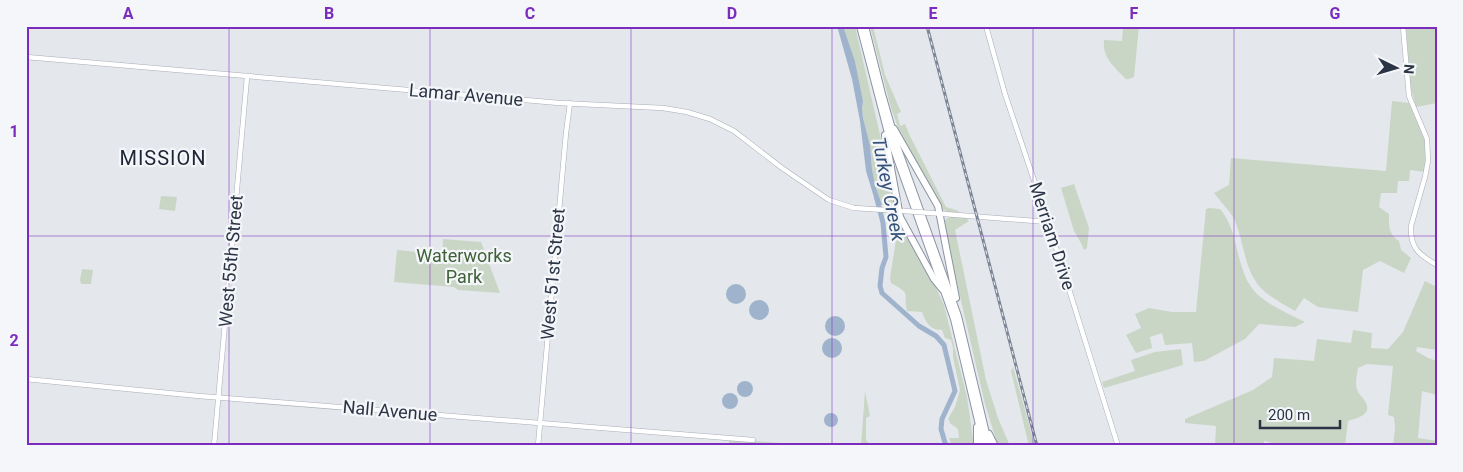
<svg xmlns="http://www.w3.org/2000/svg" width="1463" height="472" viewBox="0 0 1463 472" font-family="Roboto,sans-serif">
<rect width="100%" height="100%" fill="#e4e7ec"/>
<g fill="#c9d6c5">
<path d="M843,26h12l39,170 1,9 -3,2 -10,-2 -7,-20 -3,-16 -2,-24 -7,-27 -1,-8 1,-9 -8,-40z"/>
<path d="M870,26h3l12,49 16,37 -4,2 3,12 5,-2 5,12 36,71 13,4 -1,1h-10l-6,-3 -43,-79 -8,-22z"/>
<path d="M1123,26h16l-5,51 -5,2h-3c-12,-12 -24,-22 -22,-39l18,1z"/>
<path d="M1406,26h31v77l-21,4 -6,-22z"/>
<path d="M1392,101l17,2 16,38 2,10 -2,21 -15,-2 -1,11h-11l-1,12h-16l-2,14 10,7c0,11 -1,20 10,27l2,9 10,8 -7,15 -24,-12 -17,9 -5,42 -40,-5 -14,-9 -9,13c-12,-7 -26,-14 -35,-24 -16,-18 -16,-45 -25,-66 -5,-11 -14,-18 -21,-28l15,-8 2,-27 155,13z"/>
<path d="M1074,184l15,44 -2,20 -3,2 -3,-7 -7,-12 -13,-43z"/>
<path d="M161,196l16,1 -2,14 -16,-2z"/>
<path d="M1210,208l10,1c21,24 14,62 37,85 13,12 32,20 48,28l-10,5 -36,-3 -14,15 -41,22 -10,1 -2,-19 -27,2 -3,-12 -12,4 2,11 -16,5 -10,-18 15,-7 -6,-14 14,-6 23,4h24l10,-103z"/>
<path d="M891,214l5,3 41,73 7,15 23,92 7,49h-22l-3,-8h10l-1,-9 -8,-6 -2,-4 7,-12 5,-17 -7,-33v-9l-2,-8 -6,-2 -3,-8c-12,0 -16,-7 -20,-18l-15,-1c-4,-20 5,-16 -16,-28l-1,-5 7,-44 -4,-3 -1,-9 2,-1 1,-3z"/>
<path d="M951,217l15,1 3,3 -14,9 31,150 12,38 12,28h-12l-13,-42 -42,-181 4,-5z"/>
<path d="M443,239l38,3 19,51 -42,-3 -4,-3 -60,-5 3,-32 20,2 -1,9 26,1z"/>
<path d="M82,269l11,1 -2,14h-10l-1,-4z"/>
<path d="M1425,281l12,6v63l-20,-3 -1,4 12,7 9,3v34l-15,-4 -4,47 19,3v5h-44l2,-18 -1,-11 -6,-2 5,-49 -26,-2 -9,4c-1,8 -4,16 0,24 2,3 5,6 7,9 8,14 -7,17 -17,20l-3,25h-62l-19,-5v5h-49l1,-20 -31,-3v-4l68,-29 19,-13 2,-19 40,3 3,-22 34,4 2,-13 19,3 -1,15 17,1 15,-17z"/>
<path d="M1181,349l2,16 -79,23 -2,-6 33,-11 -4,-11 24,-8z"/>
<path d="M1013,367l22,79h-6l-18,-75z"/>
<path d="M865,391l5,25 -4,2v22l5,6h-10z"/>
<path d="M729,439l90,7h-90z"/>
</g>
<g fill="#9fb4cc">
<path d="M837,26h6l12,35 8,40 -1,8 1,9 7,27 2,24 3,16 7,20 -6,-1 -10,-33 -6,-50 -8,-42z"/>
<circle cx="736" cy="294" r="10"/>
<circle cx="759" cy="310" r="10"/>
<circle cx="835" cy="326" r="10"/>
<circle cx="832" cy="348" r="10"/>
<circle cx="745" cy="389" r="8"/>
<circle cx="730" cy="401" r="8"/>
<circle cx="831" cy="420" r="7"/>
</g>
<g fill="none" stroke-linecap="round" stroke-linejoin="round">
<path stroke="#9fb4cc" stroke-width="5" d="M877,199l6,24 3,34 -4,11 -2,18 2,7 37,33 17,10 8,9 11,46 -13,28 -1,10 5,17"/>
<g stroke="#a9aeb7" stroke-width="5.5">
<g id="secondary">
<path d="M986,26l19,68 43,128 70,224"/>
<path d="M1403,26l6,70 18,43 1,22 -3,16 -14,49c-1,22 8,29 26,39"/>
<path d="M26,57l533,46 104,5 24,4 23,7 24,12 48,37 47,32 25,8 47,3"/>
<path d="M931,213l117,9"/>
<path d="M26,379l173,17 554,44"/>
<path d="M214,446l33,-369"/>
<path d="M538,446l28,-313 4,-30"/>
</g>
</g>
<g stroke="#8b94a3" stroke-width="8">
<g id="highway">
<path d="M860,26l28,107 66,186 30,127"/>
<path d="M865,26l17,68 15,52 61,170 31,130"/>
<path d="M894,129l44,77 18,92"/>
<path d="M885,135l15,82 34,62 8,10"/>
<path d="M989,434l6,12"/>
<path d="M977,446v-19"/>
</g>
</g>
<use href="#secondary" stroke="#fff" stroke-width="4.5"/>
<use href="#highway" stroke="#fff" stroke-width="6"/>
<g stroke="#7d8696" stroke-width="3">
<path id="rail" d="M927,26l110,420"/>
</g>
<use href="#rail" stroke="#f4f6f9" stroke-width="1" stroke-dasharray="4" stroke-linecap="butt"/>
<g stroke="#a9aeb7" stroke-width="5.5" stroke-linecap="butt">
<path id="secondary-bridge" d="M904,211l27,2"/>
</g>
<use href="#secondary-bridge" stroke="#fff" stroke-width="4.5"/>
</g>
<path fill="none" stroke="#7b2cbf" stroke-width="1" stroke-opacity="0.55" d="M229,26v420M430,26v420M631,26v420M832,26v420M1033,26v420M1234,26v420M26,236h1411"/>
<g text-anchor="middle" stroke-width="4.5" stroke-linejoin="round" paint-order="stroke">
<g font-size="18" fill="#2b3445" stroke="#f4f6f9">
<text transform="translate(466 95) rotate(5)" y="6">Lamar Avenue</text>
<text transform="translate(1052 236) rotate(72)" y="6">Merriam Drive</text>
<text transform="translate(231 261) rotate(-85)" y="6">West 55th Street</text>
<text transform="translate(553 274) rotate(-85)" y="6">West 51st Street</text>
<text transform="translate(390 411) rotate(5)" y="6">Nall Avenue</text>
</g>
<g font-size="18" fill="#3f6138" stroke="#f4f6f9">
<text x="464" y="262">Waterworks<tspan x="464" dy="21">Park</tspan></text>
</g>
<g font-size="19" font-style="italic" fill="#34527a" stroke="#f4f6f9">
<text transform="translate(889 189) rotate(79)" y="7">Turkey Creek</text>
</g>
<g font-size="20" letter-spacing="1" fill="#1d2536" stroke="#f4f6f9">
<text x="163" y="165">MISSION</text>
</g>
</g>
<rect width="1463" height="472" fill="none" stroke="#f4f6f9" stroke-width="55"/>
<g transform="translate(1396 68) rotate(95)" stroke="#f4f6f9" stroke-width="4" paint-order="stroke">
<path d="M0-4L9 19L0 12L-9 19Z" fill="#2b3445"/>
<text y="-8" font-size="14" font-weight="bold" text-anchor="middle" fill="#2b3445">N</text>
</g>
<path d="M1260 420v8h80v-8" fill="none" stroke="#2b3445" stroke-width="2.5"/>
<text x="1268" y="420" font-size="15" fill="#2b3445" stroke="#f4f6f9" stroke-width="4" paint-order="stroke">200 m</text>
<rect x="28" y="28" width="1408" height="416" fill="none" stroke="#7b2cbf" stroke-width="2"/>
<g font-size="16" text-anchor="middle" font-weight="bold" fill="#7b2cbf">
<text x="128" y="19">A</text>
<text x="329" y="19">B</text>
<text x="530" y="19">C</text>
<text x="732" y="19">D</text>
<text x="933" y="19">E</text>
<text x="1134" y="19">F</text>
<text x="1335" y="19">G</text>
<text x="14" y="137">1</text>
<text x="14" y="346">2</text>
</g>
</svg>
